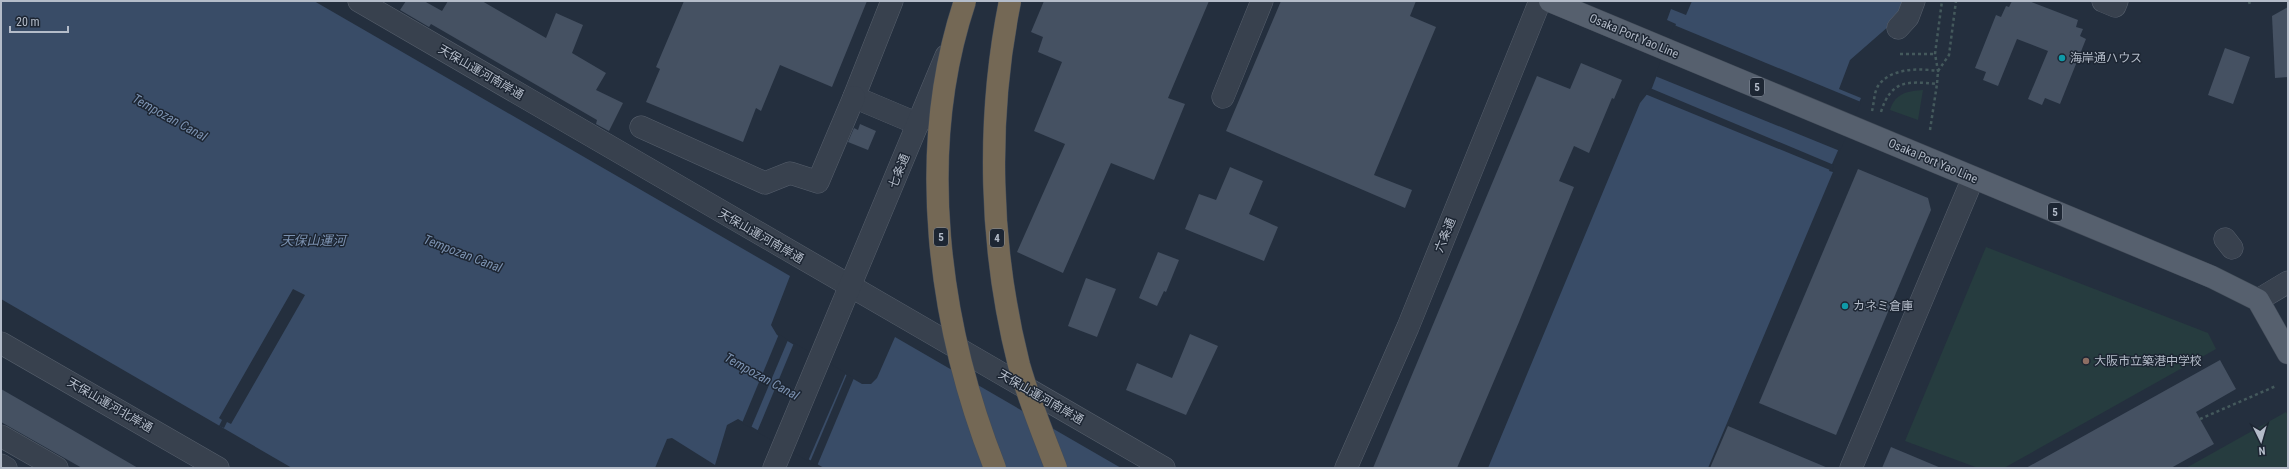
<svg xmlns="http://www.w3.org/2000/svg" width="2289" height="469" viewBox="0 0 2289 469" font-family="'Roboto Condensed','Noto Sans JP',sans-serif">
<rect width="100%" height="100%" fill="#242f3e"/>
<g fill="#263c3f">
<path d="M1923,90l-5,30 -28,-10c5,-17 18,-19 33,-20z"/>
<path d="M1986,247l222,86 8,16 -212,119h-26l-73,-27z"/>
<path d="M2286,412l2,4v52h-102z"/>
</g>
<g fill="#394c67">
<path d="M1,1h313l476,275 -19,49 6,10 85,49h9l6,-6 18,-41 226,131h-297l-86,-49 -11,6 -12,40 -43,-27 -5,1 -12,29h-363l-291,-169z"/>
<path d="M1692,1h213l-8,18 -47,41 -11,29 22,9 -32,73 4,1 -125,296h-220l152,-365 12,-15 24,-64 -9,-4 4,-11 15,6z"/>
</g>
<g fill="#242f3e">
<path d="M1674,25l187,77 -21,49 -185,-75z"/>
<path d="M1650,88l184,77 -2,5 3,2 -190,-78z"/>
<path d="M293,289l12,6 -74,129 -4,-2 -3,6 -5,-2 3,-6 -3,-2z"/>
<path d="M779,334l9,6 -37,88 -9,-5z"/>
<path d="M794,343l52,30 -38,88 -51,-29z"/>
<path d="M847,374l7,4 -37,88 -7,-4z"/>
</g>
<g fill="#455162">
<path d="M406,1h18l18,10 6,-10h34l64,37 10,-25 27,12 -11,28 34,20 -10,17 27,13 -14,28 -13,-7 1,-4 -166,-96 -2,3 -29,-17z"/>
<path d="M684,1h183l-35,86 -52,-22 -19,46 -5,-3 -13,34 -97,-40 14,-33 -4,-2z"/>
<path d="M1044,1h165l-41,97 17,6 -31,76 -43,-17 -48,110 -46,-21 48,-108 -31,-13 28,-69 -24,-10 5,-15 -12,-5z"/>
<path d="M1281,1h135l-6,15 26,11 -62,148 38,15 -7,18 -179,-77z"/>
<path d="M2012,1h17l49,19 -2,7 7,2 -3,7 6,3 -26,65 -15,-6 -3,7 -14,-6 20,-48 -31,-12 -19,47 -15,-6 3,-8 -11,-4 21,-53 5,2 5,-11 3,1z"/>
<path d="M2288,7v70l-13,1 -3,-62z"/>
<path d="M2225,48l25,9 -17,47 -25,-9z"/>
<path d="M1581,63l41,17 -8,19 -2,-1 -23,55 -15,-7 -15,35 15,6 -55,135 -62,146h-84l164,-392 33,13z"/>
<path d="M860,124l16,7 -8,19 -20,-8 6,-14 4,2z"/>
<path d="M1230,167l33,14 -14,33 29,13 -14,34 -79,-32 14,-35 17,6z"/>
<path d="M1858,169l70,29 3,12 -95,225 -77,-32z"/>
<path d="M1158,252l21,8 -13,32 -2,-1 -7,15 -18,-8z"/>
<path d="M1086,278l30,11 -19,48 -29,-11z"/>
<path d="M1190,334l28,12 -32,69 -60,-25 11,-27 35,15z"/>
<path d="M2220,360l16,29 -40,23 18,32 -43,24h-145z"/>
<path d="M1,389l61,35 76,44h-56l-81,-46z"/>
<path d="M1728,426l100,42h-118z"/>
<path d="M1891,447l50,21h-59z"/>
</g>
<g fill="none" stroke-linecap="round" stroke-linejoin="round">
<g stroke="#565f6c" stroke-width="23">
<g id="minor">
<path d="M359,1l805,467"/>
<path d="M892,1l-38,96 64,27"/>
<path d="M2103,1l12,5 2,-5"/>
<path d="M1898,28l10,-11 6,-16"/>
<path d="M1223,97l39,-96"/>
<path d="M641,127l124,56 25,-10 28,9 36,-85"/>
<path d="M2225,239l7,9"/>
<path d="M2258,300l30,-18"/>
<path d="M1,343l217,125"/>
<path d="M1,436l56,32"/>
<path d="M1,465l5,3"/>
<path d="M774,468l172,-412"/>
<path d="M1346,468l62,-141 132,-326"/>
<path d="M1851,468l122,-290"/>
</g>
</g>
<g stroke="#414a57" stroke-width="23">
<path id="major" d="M1550,1l662,276 46,23 30,53"/>
</g>
<g stroke="#44595c" stroke-width="2.5" stroke-dasharray="3 3" stroke-linecap="butt">
<path d="M2249,1l1,4"/>
<path d="M1900,54h35"/>
<path d="M1872,111c2,-7 2,-19 6,-25 12,-18 41,-18 60,-15l-3,-17 7,-53"/>
<path d="M1881,112c10,-32 26,-31 56,-28l1,-13 11,-16 7,-54"/>
<path d="M1930,130l7,-46"/>
<path d="M2200,419l76,-33"/>
</g>
<use href="#minor" stroke="#38414e" stroke-width="22"/>
<use href="#major" stroke="#56606e" stroke-width="22"/>
<g stroke="#434c59" stroke-width="23" stroke-linecap="butt">
<g id="highway-bridge">
<path d="M965,1c-50,150 -27,323 30,467"/>
<path d="M1010,1c-24,119 -21,246 9,364 10,35 24,69 37,103"/>
</g>
</g>
<use href="#highway-bridge" stroke="#746855" stroke-width="22"/>
</g>
<g fill="#0f9aa8" stroke="#1d2633" stroke-width="1.5">
<circle cx="2062" cy="58" r="4"/>
<circle cx="1845" cy="306" r="4"/>
</g>
<circle fill="#8d6e63" stroke="#1d2633" stroke-width="1.5" cx="2086" cy="361" r="4"/>
<g text-anchor="middle" stroke-width="3" stroke-linejoin="round" paint-order="stroke">
<g fill="#1d2633" stroke="#878f9c" stroke-width="1">
<rect x="1750" y="78" width="14" height="18" rx="3"/>
<rect x="2048" y="203" width="14" height="18" rx="3"/>
<rect x="934" y="228" width="14" height="18" rx="3"/>
<rect x="990" y="229" width="14" height="18" rx="3"/>
</g>
<g font-size="11" font-weight="bold" fill="#b4bcc9">
<text x="1757" y="91">5</text>
<text x="2055" y="216">5</text>
<text x="941" y="241">5</text>
<text x="997" y="242">4</text>
</g>
<g font-size="12" fill="#b4bcc9" stroke="#1d2633">
<text transform="translate(1634 36) rotate(23)" y="4">Osaka Port Yao Line</text>
<text transform="translate(481 72) rotate(30)" y="4">天保山運河南岸通</text>
<text transform="translate(1933 161) rotate(23)" y="4">Osaka Port Yao Line</text>
<text transform="translate(899 171) rotate(-68)" y="4">七条通</text>
<text transform="translate(1445 235) rotate(-68)" y="4">六条通</text>
<text transform="translate(761 236) rotate(30)" y="4">天保山運河南岸通</text>
<text transform="translate(1041 397) rotate(30)" y="4">天保山運河南岸通</text>
<text transform="translate(110 405) rotate(30)" y="4">天保山運河北岸通</text>
</g>
<g font-size="12" fill="#b4bcc9" stroke="#1d2633" text-anchor="start">
<text x="2070" y="62">海岸通ハウス</text>
<text x="1853" y="310">カネミ倉庫</text>
<text x="2094" y="365">大阪市立築港中学校</text>
</g>
<g font-size="13" font-style="italic" fill="#7c92b1" stroke="#1d2633">
<text transform="translate(170 117) rotate(29)" y="5">Tempozan Canal</text>
<text x="313" y="245">天保山運河</text>
<text transform="translate(463 253) rotate(21)" y="5">Tempozan Canal</text>
<text transform="translate(762 376) rotate(29)" y="5">Tempozan Canal</text>
</g>
</g>
<rect width="2289" height="469" fill="none" stroke="#b4bcc9" stroke-width="4"/>
<g transform="translate(2261 441) rotate(175)" stroke="#1d2633" stroke-width="3" paint-order="stroke">
<path d="M0-3L7 15L0 10L-7 15Z" fill="#b4bcc9"/>
<text y="-6" font-size="11" font-weight="bold" text-anchor="middle" fill="#b4bcc9">N</text>
</g>
<path d="M10 26v6h58v-6" fill="none" stroke="#b4bcc9" stroke-width="2"/>
<text x="16" y="26" font-size="12" fill="#b4bcc9" stroke="#1d2633" stroke-width="3" paint-order="stroke">20 m</text>
</svg>
